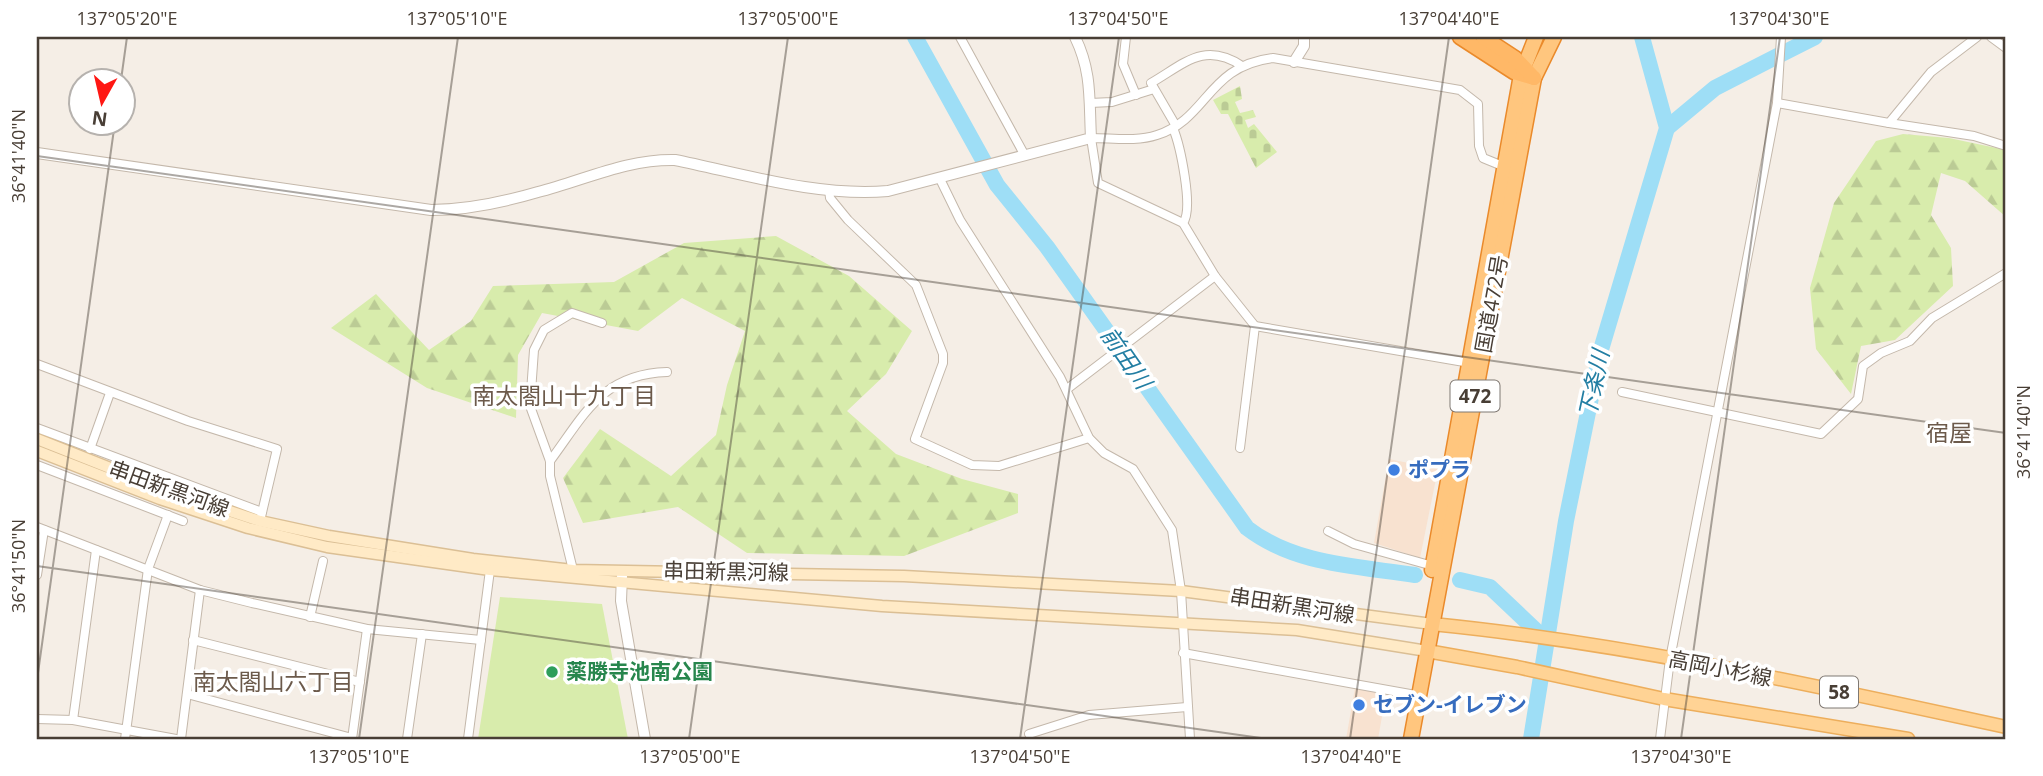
<svg xmlns="http://www.w3.org/2000/svg" width="2043" height="776" viewBox="0 0 2043 776" font-family="'Open Sans','Noto Sans JP',sans-serif">
<defs>
<pattern id="forest-firs" width="22" height="20" patternUnits="userSpaceOnUse" patternTransform="scale(1.75)"><rect width="22" height="20" fill="#d8ecac"/><path d="M5 1l3.5 6h-7zM16 11l3.5 6h-7z" fill="#bbcb95"/></pattern>
<pattern id="cemetery-stones" width="16" height="16" patternUnits="userSpaceOnUse" patternTransform="scale(1.75)"><rect width="16" height="16" fill="#d8ecac"/><path d="M2 7V4a2 2 0 0 1 4 0v3zM10 15v-3a2 2 0 0 1 4 0v3z" fill="#bbcb95"/></pattern>
</defs>
<rect width="100%" height="100%" fill="#f5eee6"/>
<g fill="#f8e2d0">
<path d="M1389,459l49,10 -18,89 -46,-15z"/>
<path d="M1355,688l31,6 -8,45h-32z"/>
</g>
<g fill="url(#forest-firs)">
<path d="M1903,134l46,4 57,12v67l-41,-36 -24,-8 -10,42 20,33 2,38 -58,54 -34,6 -10,48 -35,-45 -6,-61 24,-85 42,-62z"/>
<path d="M776,236l73,40 63,55 -26,43 -39,37 49,43 66,25 56,15v19l-114,43 -157,-3 -69,-46 -95,16 -20,-45 37,-49 71,47 45,-41 11,-50 18,-54 -63,-33 -44,33 -96,-18 -24,42 -2,63 -89,-30 -96,-60 45,-34 53,56 42,-29 22,-35 121,-4 70,-39z"/>
</g>
<path fill="url(#cemetery-stones)" d="M1240,86l2,13 -7,3 5,11 13,-3 3,7 -11,3 3,8 6,-4 23,28 -21,16 -28,-54h-7l-8,-14z"/>
<path fill="#d8ecac" d="M500,597l102,7 26,135h-150z"/>
<g fill="none" stroke-linecap="round" stroke-linejoin="round">
<g stroke="#9edef6" stroke-width="16">
<path d="M915,37l82,148 50,62 200,281c48,37 110,38 168,47"/>
<path d="M1667,128l48,-40 100,-51"/>
<path d="M1460,580l30,7 55,52"/>
<path d="M1531,739l35,-218 34,-168 67,-225 -25,-91"/>
</g>
<g stroke="#c4b8ab" stroke-width="10">
<g id="minor">
<path d="M960,37l64,117"/>
<path d="M1126,37l-3,27 13,31"/>
<path d="M1991,37l15,11"/>
<path d="M1090,103l22,-1 42,-13"/>
<path d="M1777,103l112,20 42,-51 46,-35"/>
<path d="M1889,123l85,13 32,10"/>
<path d="M1176,126l-25,-43c33,-19 53,-42 91,-17"/>
<path d="M1173,128c7,17 21,81 10,95l32,53 40,50 215,37"/>
<path d="M940,179l20,41 100,157 29,61 15,15 29,16 39,61 9,61 9,148"/>
<path d="M829,190l1,8 18,22 68,65 27,69v9l-28,76 57,26 27,1 90,-28"/>
<path d="M1183,223l-85,-40 -7,-45c22,0 45,4 66,-3 51,-16 50,-69 116,-77l187,32 18,14 1,42 4,12 22,9"/>
<path d="M37,364l151,57 89,28 -17,72"/>
<path d="M1067,389l148,-113"/>
<path d="M1622,392l199,42 37,-35 5,-33 18,-13 29,-12 22,-23 74,-45"/>
<path d="M37,428l225,84"/>
<path d="M1240,448l15,-122"/>
<path d="M90,449l20,-56"/>
<path d="M550,461c35,-47 52,-87 117,-89"/>
<path d="M37,465l146,56"/>
<path d="M37,527l163,63 52,13 115,26 114,11"/>
<path d="M1328,531l26,13 79,22"/>
<path d="M573,570l-23,-94v-15l-20,-55 4,-56 10,-20 28,-17 30,10"/>
<path d="M37,575l7,-45"/>
<path d="M310,617l13,-56"/>
<path d="M193,640l167,42"/>
<path d="M1183,653l227,41"/>
<path d="M187,694l165,44"/>
<path d="M37,719l36,1 103,19"/>
<path d="M73,720l23,-170"/>
<path d="M1029,734l60,-19 98,-8"/>
<path d="M125,739l23,-170 20,-54"/>
<path d="M181,739l19,-149"/>
<path d="M352,739l15,-110"/>
<path d="M407,739l15,-105"/>
<path d="M468,739l22,-169"/>
<path d="M1660,739l10,-80 107,-556 4,-66"/>
</g>
</g>
<g stroke="#c4b8ab" stroke-width="12">
<g id="tertiary">
<path d="M1294,62l10,-16v-9"/>
<path d="M37,153l394,57c36,0 73,-8 107,-18 47,-12 88,-33 137,-32 69,14 142,37 213,31l203,-53c-2,-39 1,-66 -16,-101"/>
<path d="M622,575l-1,26 24,138"/>
</g>
</g>
<g stroke="#dbbf95" stroke-width="13">
<g id="secondary">
<path d="M37,439l126,50 97,32 69,15 144,23 100,11 331,6 277,15 251,33"/>
<path d="M37,451l123,48 88,29 79,19 163,23 392,36 415,24 130,21"/>
</g>
</g>
<g stroke="#edae5c" stroke-width="15">
<g id="primary">
<path d="M1432,624c193,19 385,62 574,103"/>
<path d="M1427,651l90,16 147,32 244,40"/>
</g>
</g>
<g stroke="#ea8a2b" stroke-width="17">
<g id="trunk">
<path d="M1432,570l89,-495 15,-38"/>
<path d="M1411,739l123,-661 20,-41"/>
</g>
</g>
<g stroke="#ea8a2b" stroke-width="17">
<g id="motorway">
<path d="M1460,37l54,35 20,6"/>
<path d="M1483,37l32,21 19,20"/>
</g>
</g>
<use href="#minor" stroke="#fff" stroke-width="8"/>
<use href="#tertiary" stroke="#fff" stroke-width="10"/>
<use href="#secondary" stroke="#ffeac6" stroke-width="10"/>
<use href="#primary" stroke="#ffd395" stroke-width="12"/>
<use href="#trunk" stroke="#ffc67e" stroke-width="14"/>
<use href="#motorway" stroke="#ffb867" stroke-width="14"/>
</g>
<path fill="none" stroke="#483e35" stroke-width="2" stroke-opacity="0.45" d="M121,80l6,-43M37,156l1969,277M37,566l1231,173M37,680l78,-558M359,739l99,-702M689,739l99,-702M1020,739l99,-702M1350,739l99,-702M1681,739l99,-702"/>
<g fill="#3f7fe0" stroke="#fff" stroke-width="2.5">
<circle cx="1394" cy="470" r="7"/>
<circle cx="1359" cy="705" r="7"/>
</g>
<circle fill="#2e9e5b" stroke="#fff" stroke-width="2.5" cx="552" cy="672" r="7"/>
<g text-anchor="middle" stroke-width="7" stroke-linejoin="round" paint-order="stroke">
<g fill="#fff" stroke="#7f7872" stroke-width="2">
<rect x="1450.5" y="380.5" width="49" height="31" rx="5"/>
<rect x="1820" y="676.5" width="38" height="31" rx="5"/>
</g>
<g font-size="19" font-weight="bold" fill="#483e35">
<text x="1475" y="403">472</text>
<text x="1839" y="699">58</text>
</g>
<g font-size="21" fill="#483e35" stroke="#fff">
<text transform="translate(1492 304) rotate(-80)" y="7">国道472号</text>
<text transform="translate(169 489) rotate(20)" y="7">串田新黒河線</text>
<text transform="translate(726 572) rotate(1)" y="7">串田新黒河線</text>
<text transform="translate(1292 606) rotate(9)" y="7">串田新黒河線</text>
<text transform="translate(1720 669) rotate(11)" y="7">高岡小杉線</text>
</g>
<g font-size="21" font-weight="bold" fill="#366cbe" stroke="#fff" text-anchor="start">
<text x="1408" y="477">ポプラ</text>
<text x="1373" y="712">セブン-イレブン</text>
</g>
<g font-size="21" font-weight="bold" fill="#27864d" stroke="#fff" text-anchor="start">
<text x="566" y="679">薬勝寺池南公園</text>
</g>
<g font-size="23" font-style="italic" fill="#227ea3" stroke="#fff">
<text transform="translate(1126 358) rotate(55)" y="8">前田川</text>
<text transform="translate(1594 384) rotate(-78)" y="8">下条川</text>
</g>
<g font-size="23" fill="#6c5a4b" stroke="#fff">
<text x="564" y="404">南太閤山十九丁目</text>
<text x="1949" y="441">宿屋</text>
<text x="273" y="690">南太閤山六丁目</text>
</g>
</g>
<rect width="2043" height="776" fill="none" stroke="#ffffff" stroke-width="77"/>
<g transform="translate(102 102) rotate(188)"><circle r="33" fill="#ffffff" stroke="#b6b2ae" stroke-width="2"/>
<path d="M0-5L12 26L0 18L-12 26Z" fill="#ff1713"/>
<text y="-10" font-size="19" font-weight="bold" text-anchor="middle" fill="#483e35">N</text>
</g>
<rect x="38" y="38" width="1966" height="700" fill="none" stroke="#483e35" stroke-width="2.5"/>
<g font-size="18" text-anchor="middle" fill="#483e35">
<text x="127" y="25">137°05'20"E</text>
<text x="457" y="25">137°05'10"E</text>
<text x="788" y="25">137°05'00"E</text>
<text x="1118" y="25">137°04'50"E</text>
<text x="1449" y="25">137°04'40"E</text>
<text x="1779" y="25">137°04'30"E</text>
<text transform="translate(19 156) rotate(-90)" y="6">36°41'40"N</text>
<text transform="translate(2024 432) rotate(-90)" y="6">36°41'40"N</text>
<text transform="translate(19 566) rotate(-90)" y="6">36°41'50"N</text>
<text x="359" y="763">137°05'10"E</text>
<text x="690" y="763">137°05'00"E</text>
<text x="1020" y="763">137°04'50"E</text>
<text x="1351" y="763">137°04'40"E</text>
<text x="1681" y="763">137°04'30"E</text>
</g>
</svg>
